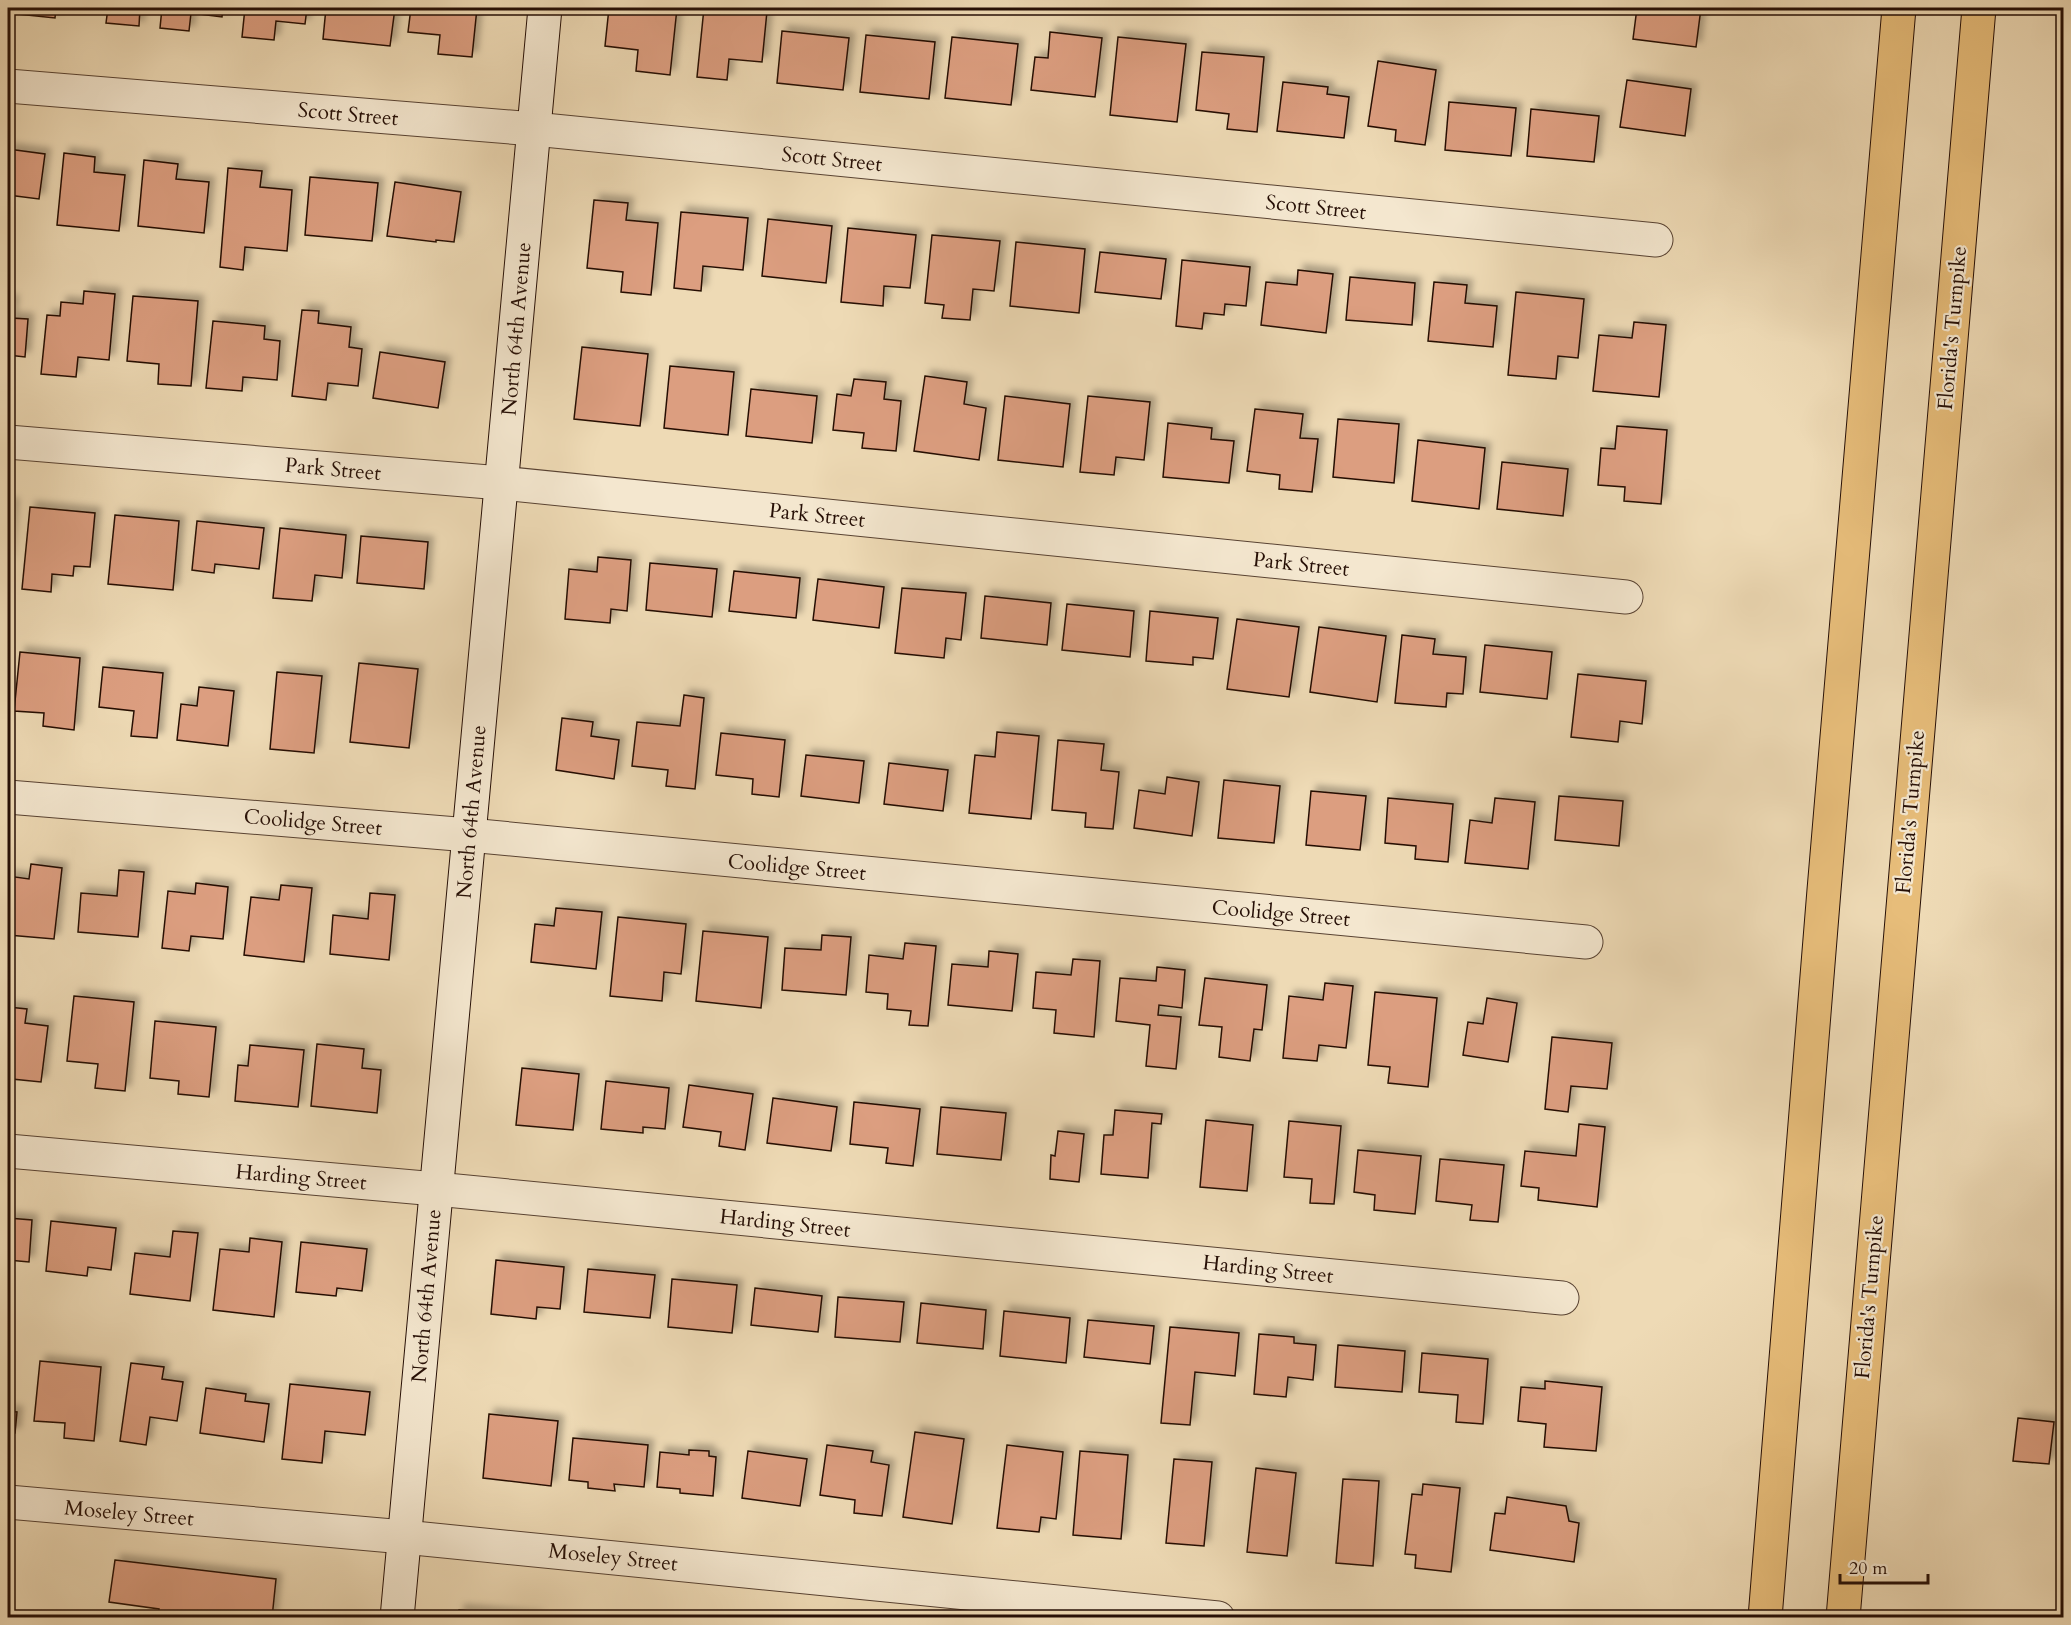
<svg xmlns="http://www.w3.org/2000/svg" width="2071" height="1625" viewBox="0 0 2071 1625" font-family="Cardo,serif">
<defs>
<filter id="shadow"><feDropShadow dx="5.5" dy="-5.5" stdDeviation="3" flood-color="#0004"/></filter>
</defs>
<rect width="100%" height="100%" fill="#eedab5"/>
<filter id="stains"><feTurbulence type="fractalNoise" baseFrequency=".00333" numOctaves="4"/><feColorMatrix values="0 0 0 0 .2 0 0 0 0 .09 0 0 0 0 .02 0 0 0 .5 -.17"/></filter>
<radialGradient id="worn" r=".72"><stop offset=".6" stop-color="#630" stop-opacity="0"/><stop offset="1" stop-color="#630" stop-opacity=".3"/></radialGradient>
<g fill="#dc9e80" stroke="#260f06" stroke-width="1.5" filter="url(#shadow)">
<path d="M8,8h48l-1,10 -47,-5z"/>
<path d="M106,8h34l-1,18 -33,-3 2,-15z"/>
<path d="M162,8h61l-1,9 -31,-4 -2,18 -29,-3z"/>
<path d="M245,8h62l-2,16 -29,-3 -2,19 -32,-3z"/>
<path d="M326,8h69l-5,38 -67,-7z"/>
<path d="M411,8h66l-5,49 -34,-3 2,-19 -32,-3z"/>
<path d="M609,8h68l-7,67 -34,-4 2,-21 -33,-4z"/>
<path d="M704,8l63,3 -5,51 -33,-3 -2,21 -30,-3z"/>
<path d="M1637,8h64l-5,39 -63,-8z"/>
<path d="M782,31l67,7 -6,52 -66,-7z"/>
<path d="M1050,32l52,6 -7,59 -64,-7 4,-33 13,1z"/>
<path d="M866,35l69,7 -6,57 -69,-7z"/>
<path d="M952,37l66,7 -7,61 -66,-7z"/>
<path d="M1118,37l68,7 -9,78 -67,-7z"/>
<path d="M1202,52l62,5 -7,75 -30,-3 2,-15 -33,-4z"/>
<path d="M1378,61l58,9 -11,75 -30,-4 1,-11 -28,-4z"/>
<path d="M1627,80l64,9 -6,47 -65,-9z"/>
<path d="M1283,82l45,5 -1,7 22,3 -5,41 -67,-7z"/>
<path d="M1449,102l67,6 -5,48 -66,-6z"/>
<path d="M1531,109l68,7 -5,46 -67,-6z"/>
<path d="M8,149l37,5 -6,45 -31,-4z"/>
<path d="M64,153l31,4 -1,15 31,3 -6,56 -62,-6z"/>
<path d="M144,160l34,4 -2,15 33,3 -5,51 -66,-7z"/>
<path d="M228,168l34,3 -2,16 32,3 -5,61 -42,-4 -2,23 -23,-3z"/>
<path d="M310,177l68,6 -6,58 -67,-6z"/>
<path d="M395,182l66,10 -7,50 -18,-2v2l-49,-6z"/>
<path d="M594,200l34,3 -2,17 32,3 -7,72 -30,-3 2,-20 -36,-4z"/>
<path d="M681,212l67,6 -5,52 -40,-4 -2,25 -27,-3z"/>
<path d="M768,219l64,7 -6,57 -64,-7z"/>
<path d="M848,228l68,7 -6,53 -26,-2 -1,20 -42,-4z"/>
<path d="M932,235l68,6 -6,50 -21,-2 -3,31 -28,-2 2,-13 -19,-2z"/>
<path d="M1016,242l69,7 -6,64 -69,-7z"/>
<path d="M1100,252l66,7 -5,40 -66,-7z"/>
<path d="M1182,260l68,7 -4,39 -21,-2 -1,11 -20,-2 -2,16 -26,-3z"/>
<path d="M1298,270l35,4 -7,59 -65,-8 5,-43 31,3z"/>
<path d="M1350,277l65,6 -3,42 -66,-5z"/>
<path d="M1434,282l33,3 -2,18 32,3 -4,41 -65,-6z"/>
<path d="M84,291l31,3 -6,66 -31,-3 -2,20 -35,-3 6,-59 13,1 1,-14 22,2z"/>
<path d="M1516,292l68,7 -6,59 -20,-2 -2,23 -48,-4z"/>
<path d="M133,296l65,5 -7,85 -33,-2 1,-20 -32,-3z"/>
<path d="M8,300l5,1 -2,17 17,1 -3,38 -17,-2z"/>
<path d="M302,310l17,1 -1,12 33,4 -2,20 13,2 -4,37 -30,-3 -2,17 -34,-4z"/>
<path d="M213,321l52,5 -1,13 16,2 -3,39 -34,-3 -1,14 -36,-3z"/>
<path d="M1634,322l32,3 -7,72 -66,-6 6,-56 33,3z"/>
<path d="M582,347l66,7 -8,72 -66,-7z"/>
<path d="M380,352l65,10 -7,46 -65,-10z"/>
<path d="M670,366l64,6 -6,63 -64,-7z"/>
<path d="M925,376l42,6 -3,22 22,4 -7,52 -65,-9z"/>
<path d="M854,379l32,3 -2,17 17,2 -5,50 -34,-3 2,-15 -31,-3 4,-36 14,2z"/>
<path d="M751,389l66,7 -5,47 -66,-7z"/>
<path d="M1005,396l65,8 -7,63 -65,-7z"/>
<path d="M1088,396l62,6 -6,58 -28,-3 -2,18 -34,-3z"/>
<path d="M1255,409l48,5 -3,24 18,1 -6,53 -33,-3 1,-14 -33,-4z"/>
<path d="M1338,419l61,5 -5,59 -61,-6z"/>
<path d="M1168,423l44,5 -1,11 23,2 -5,42 -66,-6z"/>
<path d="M1617,426l50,4 -6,74 -37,-3 1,-14 -27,-2 3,-37 14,1z"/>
<path d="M1418,440l67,8 -6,61 -67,-8z"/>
<path d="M1502,462l66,7 -5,47 -66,-7z"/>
<path d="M8,503l5,1 -5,59z"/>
<path d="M30,507l65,6 -5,54 -16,-1 -1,10 -21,-2 -1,18 -29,-3z"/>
<path d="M115,515l64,6 -6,69 -65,-6z"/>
<path d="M197,521l67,7 -5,41 -44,-5 -1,9 -22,-3z"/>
<path d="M280,528l66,7 -4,43 -27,-3 -3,26 -39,-3z"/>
<path d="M361,536l67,6 -4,47 -67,-6z"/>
<path d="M598,557l33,3 -4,51 -16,-2 -1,14 -45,-4 4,-50 28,3z"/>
<path d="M650,563l67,6 -5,48 -66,-7z"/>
<path d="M734,571l66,7 -4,40 -67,-7z"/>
<path d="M818,579l66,8 -5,41 -66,-8z"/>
<path d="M902,588l64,5 -5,47 -15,-2 -2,20 -49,-5z"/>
<path d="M985,596l66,7 -4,42 -66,-7z"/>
<path d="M1067,604l67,7 -4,46 -68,-7z"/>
<path d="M1150,611l68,7 -5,41 -20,-2v8l-47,-4z"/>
<path d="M1237,619l62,8 -10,70 -62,-8z"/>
<path d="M1319,627l67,9 -9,66 -67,-10z"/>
<path d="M1402,635l33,4 -2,15 33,3 -3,37 -16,-1 -1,14 -51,-4z"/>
<path d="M1485,645l67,7 -5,47 -67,-7z"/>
<path d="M20,652l60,6 -6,72 -31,-4 1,-13 -30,-2z"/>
<path d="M359,663l59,6 -9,79 -59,-6z"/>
<path d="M103,667l60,6 -6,65 -26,-2 3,-25 -35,-4z"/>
<path d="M277,672l45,4 -8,77 -44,-4z"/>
<path d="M1578,674l68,7 -4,43 -22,-3 -2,21 -47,-5z"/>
<path d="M199,687l35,4 -6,55 -51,-6 4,-36 16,2z"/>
<path d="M684,695l20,3 -9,91 -29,-3 2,-16 -36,-4 5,-44 43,4z"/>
<path d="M562,718l31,4 -2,14 28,4 -5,39 -58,-9z"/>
<path d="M997,732l42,4 -8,83 -62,-6 6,-58 20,2z"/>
<path d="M721,733l64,7 -6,57 -27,-3 1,-15 -37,-4z"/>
<path d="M1058,740l46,4 -3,26 18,2 -6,57 -28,-2 1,-14 -34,-3z"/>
<path d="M806,755l58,6 -5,42 -58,-7z"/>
<path d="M889,763l59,7 -5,41 -59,-7z"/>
<path d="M1167,777l32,5 -7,54 -58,-8 5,-38 26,4z"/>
<path d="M1224,780l56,6 -6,57 -56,-5z"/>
<path d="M1311,791l55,5 -6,54 -54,-5z"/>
<path d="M1559,796l64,5 -4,45 -64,-6z"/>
<path d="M1388,798l65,6 -5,58 -33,-3 1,-13 -31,-3z"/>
<path d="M1495,798l40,4 -7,67 -63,-6 5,-43 22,3z"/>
<path d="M31,864l31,4 -8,71 -46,-4v-59l21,3z"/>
<path d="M119,870l25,2 -6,65 -60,-5 3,-39 36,3z"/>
<path d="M196,883l32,4 -5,52 -32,-3 -2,15 -27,-3 6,-57 27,3z"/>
<path d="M281,885l31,3 -8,74 -60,-7 7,-58 28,3z"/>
<path d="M370,893l25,2 -6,65 -59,-6 3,-39 35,4z"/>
<path d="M556,908l46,4 -6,57 -65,-7 4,-38 19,2z"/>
<path d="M618,917l68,7 -5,50 -17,-2 -2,29 -52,-5z"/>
<path d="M703,931l65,6 -7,71 -65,-7z"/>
<path d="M822,935l29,2 -5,58 -64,-5 3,-42 36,2z"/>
<path d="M905,943l31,3 -8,80 -19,-1 2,-14 -24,-2 1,-15 -22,-2 3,-37 34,4z"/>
<path d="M989,951l29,3 -6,57 -64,-6 4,-41 36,3z"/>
<path d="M1073,959l27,2 -6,76 -40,-4 2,-23 -23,-2 3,-36 35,3z"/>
<path d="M1157,967l28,3 -3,38 -23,-3 -1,10 23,2 -5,52 -30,-3 4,-41 -34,-4 4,-43 36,3z"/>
<path d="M1205,978l62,7 -5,45 -8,-1 -4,32 -31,-4 3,-30 -23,-2z"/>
<path d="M1325,983l28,3 -7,62 -27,-3 -2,16 -34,-3 6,-62 34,4z"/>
<path d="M1375,992l62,6 -9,89 -40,-4 2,-16 -22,-2z"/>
<path d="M74,996l60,6 -9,89 -30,-3 3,-24 -31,-3z"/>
<path d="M1487,998l30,5 -9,59 -45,-7 5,-33 15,2z"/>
<path d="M8,1007l19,2 -2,14 23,3 -7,56 -29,-3 2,-13 -6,-1z"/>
<path d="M155,1021l61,6 -7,70 -31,-3 1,-13 -29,-3z"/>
<path d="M1552,1037l60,6 -5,46 -36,-3 -3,26 -23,-3z"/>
<path d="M317,1044l47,5 -2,19 19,2 -4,43 -66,-7z"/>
<path d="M250,1045l54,5 -6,57 -63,-6 3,-36 10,1z"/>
<path d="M522,1068l57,6 -6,56 -57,-5z"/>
<path d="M606,1081l63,7 -4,41 -22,-2v6l-42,-4z"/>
<path d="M689,1085l64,9 -8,56 -26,-4 2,-14 -38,-5z"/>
<path d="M773,1098l64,9 -6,44 -64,-8z"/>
<path d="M854,1102l66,7 -7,57 -27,-3 2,-15 -38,-4z"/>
<path d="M941,1107l65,6 -5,47 -64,-6z"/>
<path d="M1115,1110l47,4 -1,10 -9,-1 -4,55 -47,-4 3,-39h9z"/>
<path d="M1206,1120l47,5 -6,66 -47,-4z"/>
<path d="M1289,1121l52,5 -7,78 -24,-1 2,-24 -28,-2z"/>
<path d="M1579,1124l26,3 -8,80 -59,-7 1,-12 -18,-2 4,-35 51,5z"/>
<path d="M1058,1131l26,3 -5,48 -29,-3 1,-24 4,1z"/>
<path d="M1358,1150l63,6 -6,58 -41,-4 1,-15 -21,-3z"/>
<path d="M1440,1159l64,6 -6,57 -28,-2 2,-15 -36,-4z"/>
<path d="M8,1218l24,2 -3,42 -21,-2z"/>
<path d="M51,1221l65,7 -5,42 -23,-3 -1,9 -41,-5z"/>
<path d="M173,1231l25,2 -8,68 -60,-7 5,-41 35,4z"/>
<path d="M250,1238l32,4 -8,75 -61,-7 7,-61 29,3z"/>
<path d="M301,1242l66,7 -5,42 -25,-3 -1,8 -40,-4z"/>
<path d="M496,1260l68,7 -4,42 -23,-2 -1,12 -45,-5z"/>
<path d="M588,1269l67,6 -5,43 -66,-6z"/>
<path d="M672,1279l65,6 -5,48 -64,-6z"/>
<path d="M755,1288l67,8 -4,36 -67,-7z"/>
<path d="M838,1297l66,5 -4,40 -65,-5z"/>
<path d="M921,1303l65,7 -3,39 -66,-6z"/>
<path d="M1004,1311l66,7 -4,45 -66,-7z"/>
<path d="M1088,1320l66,6 -4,38 -66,-7z"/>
<path d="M1170,1327l69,6 -4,43 -40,-4 -5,53 -29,-2z"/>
<path d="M1259,1334l35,3v6l22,2 -3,35 -25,-3 -2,20 -32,-3z"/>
<path d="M1338,1345l67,6 -3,41 -67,-5z"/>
<path d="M1422,1353l66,6 -5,65 -27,-2 2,-27 -39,-3z"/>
<path d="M40,1361l61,6 -7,74 -30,-3 1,-15 -31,-2z"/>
<path d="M131,1363l33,4 -2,12 21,3 -6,39 -27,-4 -4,28 -26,-4z"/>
<path d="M1545,1381l57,6 -6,64 -52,-4 2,-23 -28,-3 3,-34 24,2z"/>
<path d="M290,1384l80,8 -5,43 -40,-4 -3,32 -40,-4z"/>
<path d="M206,1388l40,6 -1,7 24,3 -5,38 -64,-9z"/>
<path d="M8,1411l9,1 -2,21h-7z"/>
<path d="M489,1414l69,7 -7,65 -68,-8z"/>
<path d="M2018,1418l36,4 -5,42 -36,-3z"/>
<path d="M915,1432l49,7 -12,85 -49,-7z"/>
<path d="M573,1438l75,7 -4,42 -30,-3 1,7 -27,-3v-6l-19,-2z"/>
<path d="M827,1445l46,6 -2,11 18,3 -7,51 -28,-3 1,-13 -35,-5z"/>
<path d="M1007,1445l56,7 -7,67 -15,-2 -2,15 -42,-4z"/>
<path d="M689,1450l20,1v5l7,1 -3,39 -33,-3v-4l-23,-2 3,-35 29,3z"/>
<path d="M748,1451l59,8 -7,47 -58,-8z"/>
<path d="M1080,1451l48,4 -7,84 -48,-4z"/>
<path d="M1174,1459l38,3 -8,84 -38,-3z"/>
<path d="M1256,1468l40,5 -9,83 -40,-4z"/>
<path d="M1343,1479l36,2 -6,85 -37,-3z"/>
<path d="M1423,1484l37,4 -9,84 -36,-4 1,-13 -11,-1 7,-60 10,1z"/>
<path d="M1507,1497l59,9 3,15 10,2 -5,39 -84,-12 5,-37 10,1z"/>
<path d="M115,1560l161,19 -4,39h-114l1,-9 -50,-7z"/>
<path d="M459,1610l78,7v1h-79z"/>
</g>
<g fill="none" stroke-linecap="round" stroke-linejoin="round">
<g stroke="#584232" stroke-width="35">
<g id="street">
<path d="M8,86l526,43 1122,111"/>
<path d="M8,442l493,41 1125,114"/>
<path d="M8,797l461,38 1117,107"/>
<path d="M8,1151l428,38 1126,109"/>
<path d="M8,1502l396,35 814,81"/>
</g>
</g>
<g stroke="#260f06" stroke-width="35">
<path id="secondary" d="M397,1618l148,-1610"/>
</g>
<g stroke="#260f06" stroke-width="35">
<g id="highway">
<path d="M1765,1618l59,-728 75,-882"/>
<path d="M1843,1618l136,-1610"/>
</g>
</g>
<use href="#street" stroke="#f4e7cf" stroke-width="33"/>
<use href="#secondary" stroke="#f4e7cf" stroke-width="33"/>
<use href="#highway" stroke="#e7bd7a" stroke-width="33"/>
</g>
<g text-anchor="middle" stroke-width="4.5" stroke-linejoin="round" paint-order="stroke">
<g font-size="21" fill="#260f06" stroke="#f4e7cf">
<text transform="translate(348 114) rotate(5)" y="7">Scott Street</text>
<text transform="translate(832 159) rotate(6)" y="7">Scott Street</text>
<text transform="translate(1316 207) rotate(6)" y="7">Scott Street</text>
<text transform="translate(1952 328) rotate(-85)" y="7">Florida's Turnpike</text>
<text transform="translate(516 329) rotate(-85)" y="7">North 64th Avenue</text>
<text transform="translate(333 469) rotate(5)" y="7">Park Street</text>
<text transform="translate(817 515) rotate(6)" y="7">Park Street</text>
<text transform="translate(1301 564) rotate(6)" y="7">Park Street</text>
<text transform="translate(471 812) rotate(-85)" y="7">North 64th Avenue</text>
<text transform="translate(1910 812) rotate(-85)" y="7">Florida's Turnpike</text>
<text transform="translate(313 822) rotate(5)" y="7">Coolidge Street</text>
<text transform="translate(797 867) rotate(5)" y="7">Coolidge Street</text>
<text transform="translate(1281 913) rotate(5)" y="7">Coolidge Street</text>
<text transform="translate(301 1177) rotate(5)" y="7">Harding Street</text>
<text transform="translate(785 1223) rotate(6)" y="7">Harding Street</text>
<text transform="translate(1268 1269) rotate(6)" y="7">Harding Street</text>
<text transform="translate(426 1296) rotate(-85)" y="7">North 64th Avenue</text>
<text transform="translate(1869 1297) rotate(-85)" y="7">Florida's Turnpike</text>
<text transform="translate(129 1513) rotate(5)" y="7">Moseley Street</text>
<text transform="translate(613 1557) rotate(6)" y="7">Moseley Street</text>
</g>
</g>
<rect width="2071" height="1625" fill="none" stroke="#eedab5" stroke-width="30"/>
<rect x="9" y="9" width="2053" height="1607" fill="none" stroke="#260f06" stroke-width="3"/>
<rect x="15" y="15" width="2041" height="1595" fill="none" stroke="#260f06" stroke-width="1.5"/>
<path d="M1840 1574v9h88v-9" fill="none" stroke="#260f06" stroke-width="3"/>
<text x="1849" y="1574" font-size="18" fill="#260f06" stroke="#f4e7cf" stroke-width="4.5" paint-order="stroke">20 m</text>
<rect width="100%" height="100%" filter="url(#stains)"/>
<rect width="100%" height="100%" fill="url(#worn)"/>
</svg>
